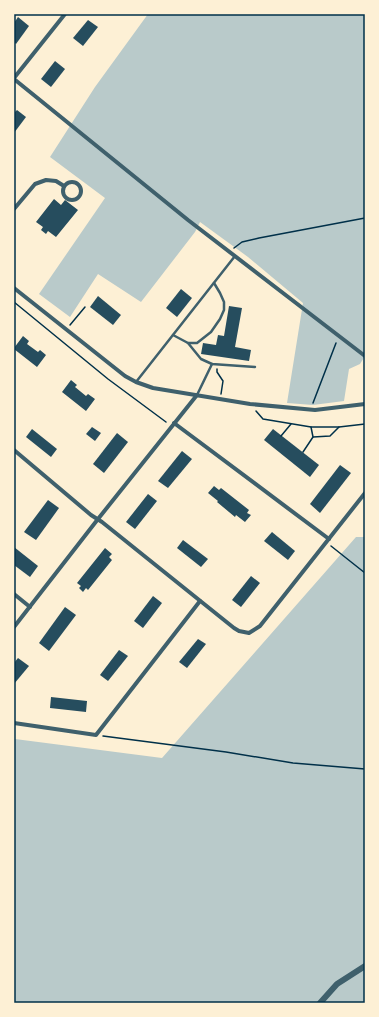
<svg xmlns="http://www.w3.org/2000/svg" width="379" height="1017" viewBox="0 0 379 1017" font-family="'IBM Plex Serif',serif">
<rect width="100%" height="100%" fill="#fdf0d5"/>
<g fill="#b9caca">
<path d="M148,14h217v342l-5,8 -11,5 -5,32 -31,4 -26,-2 16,-100 -55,-46 -48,-35 -5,10 -54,70 -43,-28 -28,43 -31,-23 66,-96 -55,-41 45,-70z"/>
<path d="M356,537h9v466h-351v-263l1,-1 147,19z"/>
</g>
<g fill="#264d5e">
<path d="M18,17l11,9 -13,18 -2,-2v-19z"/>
<path d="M88,20l10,7 -15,19 -10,-8z"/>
<path d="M55,61l10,8 -14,18 -10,-8z"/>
<path d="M17,110l9,7 -12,16v-20z"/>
<path d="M54,199l7,6 4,-5 13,10 -22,27 -8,-6 -2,3 -5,-4 2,-3 -7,-5z"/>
<path d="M181,289l11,9 -15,19 -11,-9z"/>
<path d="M98,296l23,19 -8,10 -23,-18z"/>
<path d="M229,306l13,2 -7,39 16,3 -2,11 -48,-7 2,-11 13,2 2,-10 6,1z"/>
<path d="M23,336l6,5 -2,3 11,8 2,-2 6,5 -9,12 -23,-18v-1z"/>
<path d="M71,380l6,5 -2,2 11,9 2,-2 7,5 -9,12 -24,-19z"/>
<path d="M92,427l9,6 -6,8 -9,-7z"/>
<path d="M32,429l25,20 -6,8 -25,-20z"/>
<path d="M273,429l46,36 -9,12 -46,-37z"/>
<path d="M117,433l11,9 -24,31 -11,-9z"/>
<path d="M182,451l10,8 -24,29 -10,-7z"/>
<path d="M340,465l11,8 -31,40 -10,-9z"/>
<path d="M214,486l5,4 2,-2 28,22 -2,3 4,2 -6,7 -9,-7 -1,2 -18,-15 1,-1 -10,-8z"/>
<path d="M148,494l9,7 -22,28 -9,-7z"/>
<path d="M48,500l11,8 -23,32 -12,-8z"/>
<path d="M272,532l23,19 -7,9 -24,-19z"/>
<path d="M183,540l25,19 -7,8 -24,-19z"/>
<path d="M14,547l24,19 -8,11 -16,-12z"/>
<path d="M105,548l7,6 -3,3 3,3 -24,30 -2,-2 -3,4 -4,-4 2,-2 -4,-3z"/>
<path d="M251,576l9,7 -19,24 -9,-7z"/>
<path d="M153,596l9,7 -19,25 -9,-7z"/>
<path d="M65,607l11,8 -27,36 -10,-8z"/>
<path d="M198,639l8,5 -19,24 -8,-6z"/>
<path d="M119,650l9,6 -20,25 -8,-6z"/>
<path d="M18,658l11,8 -15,18v-21z"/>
<path d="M51,697l36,4 -1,11 -36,-4z"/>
</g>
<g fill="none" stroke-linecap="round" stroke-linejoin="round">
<g stroke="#003049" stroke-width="1.5">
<path d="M234,248l8,-6 17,-4 106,-20"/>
<path d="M14,302l94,77 58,43"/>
<path d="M70,325l15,-18"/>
<path d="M217,369v3l6,9 -2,13"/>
<path d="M313,403l23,-60"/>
<path d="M256,411l7,8 48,8h28"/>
<path d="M311,427l2,10"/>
<path d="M281,436l10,-12"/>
<path d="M303,452l10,-15 17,-1 9,-9 26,-3"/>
<path d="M331,546l34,27"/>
<path d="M103,736l123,16 67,11 72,6"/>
</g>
<g stroke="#3f606c" stroke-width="2.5">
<path d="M173,335l15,8h9l14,-11 9,-13 4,-9v-8l-4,-9 -6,-10"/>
<path d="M188,343l13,16 11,5 43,3"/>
<path d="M136,382l99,-126"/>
<path d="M197,395l15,-31"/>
</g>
<g stroke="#3f606c" stroke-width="4">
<path d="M14,78l51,-64"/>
<path d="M14,79l174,141 177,136"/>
<circle cx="72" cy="191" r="9"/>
<path d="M14,209l21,-25 11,-4 10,1 8,5"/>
<path d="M14,288l111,88 11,6 17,6 97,16 65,6 50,-6"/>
<path d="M174,423l155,116"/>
<path d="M14,450l77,65 11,7 132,106 5,3 10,2 11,-7 105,-133"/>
<path d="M14,594l16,13"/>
<path d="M14,627l84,-108 99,-124"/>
<path d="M14,723l82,12 104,-134"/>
</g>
<path stroke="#3f606c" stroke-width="6" d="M320,1003l17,-19 28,-18"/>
</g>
<rect width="379" height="1017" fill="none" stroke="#fdf0d5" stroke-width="30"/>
<rect x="15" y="15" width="349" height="987" fill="none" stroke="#003049" stroke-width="1.5"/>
</svg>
